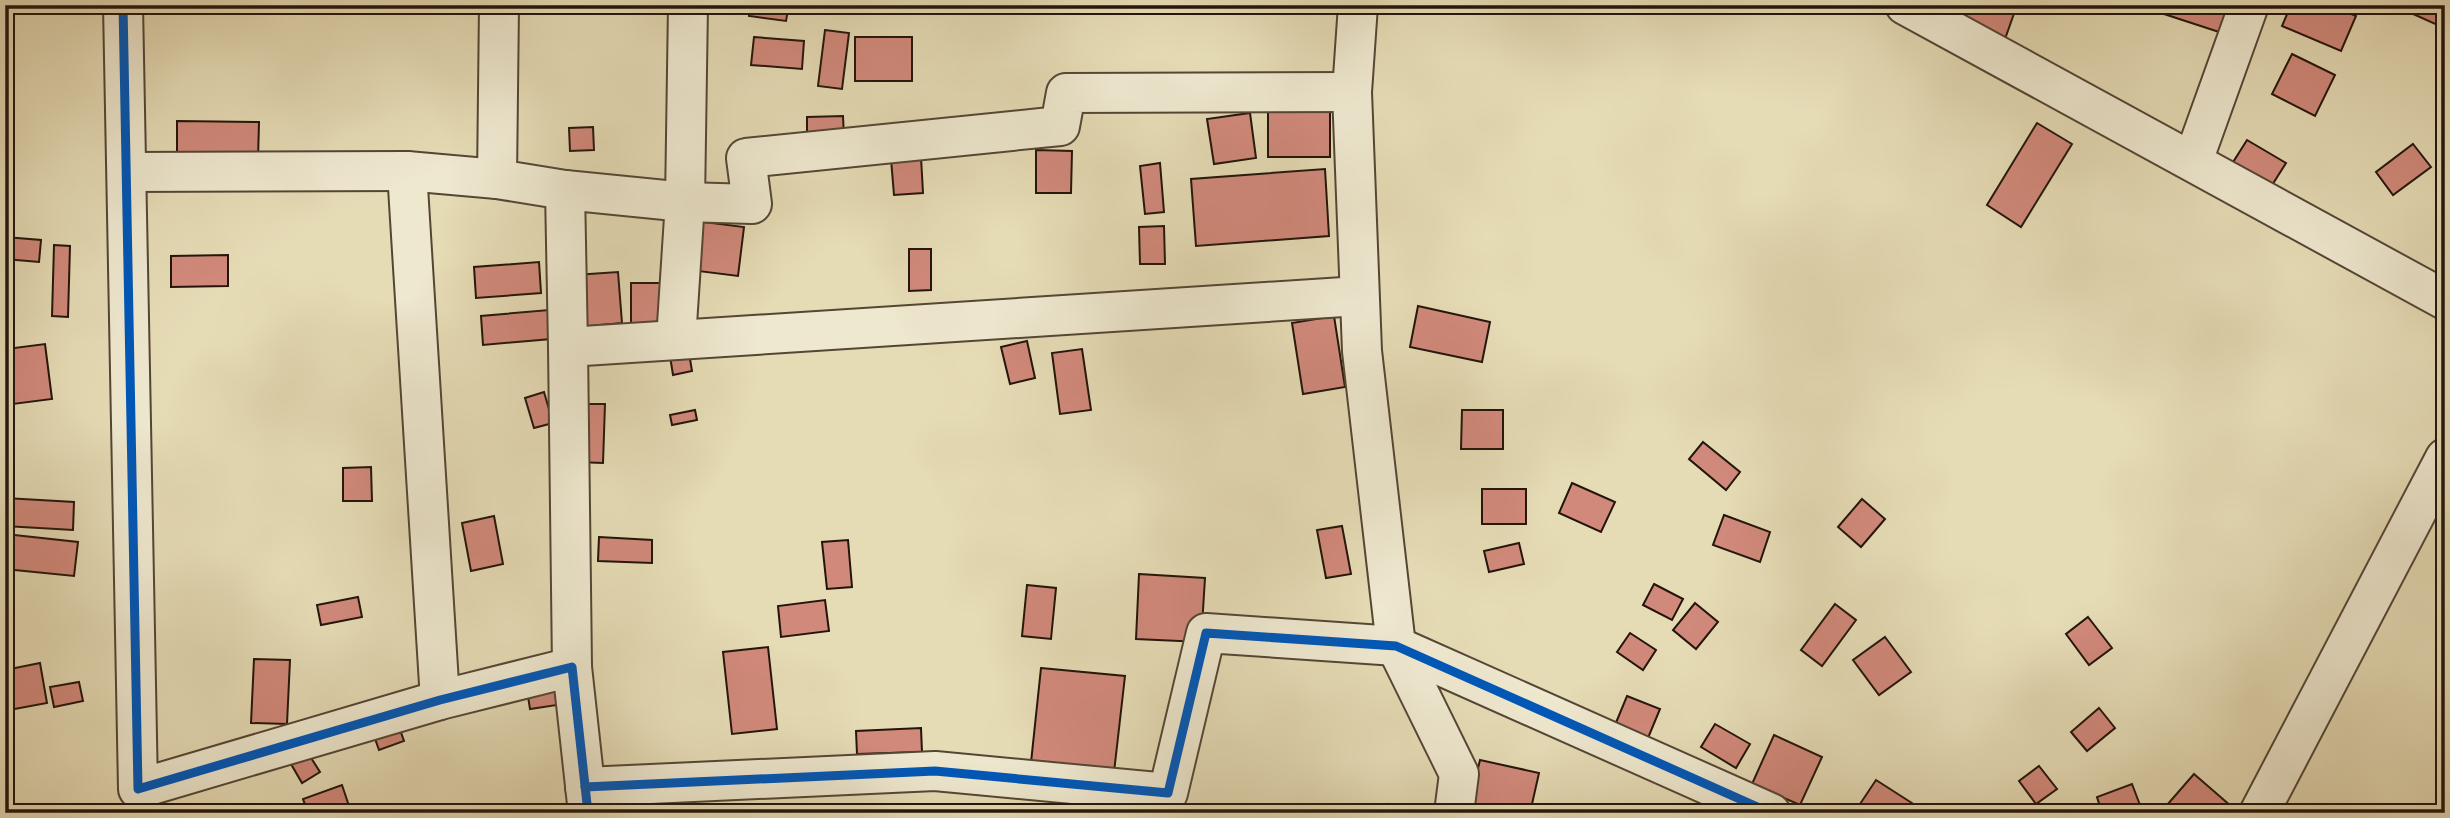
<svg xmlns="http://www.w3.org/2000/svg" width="2450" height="818" viewBox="0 0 2450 818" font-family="'IM FELL Great Primer',serif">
<rect width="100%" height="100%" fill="#e5dbb5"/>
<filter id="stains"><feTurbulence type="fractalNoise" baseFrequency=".00286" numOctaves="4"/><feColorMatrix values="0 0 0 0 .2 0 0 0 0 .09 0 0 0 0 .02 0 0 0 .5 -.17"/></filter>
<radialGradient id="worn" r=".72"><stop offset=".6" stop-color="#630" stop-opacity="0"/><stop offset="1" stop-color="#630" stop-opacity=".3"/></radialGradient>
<g fill="#d1897b" stroke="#23150a" stroke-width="2">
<path d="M750,5h39l-3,16 -37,-5z"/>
<path d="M1962,5h55l-12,34 -50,-17z"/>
<path d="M2108,5h22l-1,6z"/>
<path d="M2163,5h65l-9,27 -58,-19z"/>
<path d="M2291,5h40l25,11 -15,35 -59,-25z"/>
<path d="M2393,5h52v15l-3,7z"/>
<path d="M825,30l24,3 -7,56 -24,-3z"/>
<path d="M754,37l50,4 -2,28 -51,-4z"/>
<rect x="855" y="37" width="57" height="44"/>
<path d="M2292,54l43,21 -20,41 -43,-22z"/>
<rect x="1268" y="103" width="62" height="54"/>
<path d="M1250,113l6,45 -42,6 -7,-45z"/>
<path d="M843,116l1,22 -37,1v-22z"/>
<path d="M177,121l82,1 -1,38h-81z"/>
<path d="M2037,123l35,21 -51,83 -34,-22z"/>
<path d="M593,127l1,23 -24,1 -1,-23z"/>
<path d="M2247,140l39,23 -17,27 -39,-23z"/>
<path d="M2413,144l18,23 -38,28 -17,-23z"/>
<path d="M1036,150l36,1 -1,42h-35z"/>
<path d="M921,157l2,36 -29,2 -3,-36z"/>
<path d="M1160,163l4,49 -19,2 -5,-48z"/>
<path d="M1325,169l4,67 -133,10 -5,-67z"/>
<path d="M696,221l48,6 -6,49 -48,-6z"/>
<path d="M1164,226l1,38h-25l-1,-37z"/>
<path d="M5,237l36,3 -2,22 -34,-3z"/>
<path d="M54,245l16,1 -2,71 -16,-1z"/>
<path d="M909,249h22v41l-22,1z"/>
<path d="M228,255v31l-57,1v-31z"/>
<path d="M539,262l2,31 -65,5 -2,-31z"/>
<path d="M618,272l4,51 -43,4 -4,-52z"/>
<path d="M631,283h29l1,44h-30z"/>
<rect x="5" y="296" width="4" height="14"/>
<path d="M1418,306l72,16 -8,40 -72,-15z"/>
<path d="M549,310l2,29 -68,6 -2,-29z"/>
<path d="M1334,316l11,71 -42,7 -11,-71z"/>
<path d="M1027,341l8,37 -25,6 -9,-37z"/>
<path d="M45,344l7,55 -39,5 -7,-55z"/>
<path d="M1082,349l9,61 -31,4 -8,-61z"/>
<path d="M689,353l3,18 -19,4 -3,-19z"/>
<path d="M544,392l9,31 -19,5 -9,-30z"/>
<path d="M578,404h27l-2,59 -27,-1z"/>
<path d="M695,410l2,10 -25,5 -2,-10z"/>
<path d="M1462,410h41v39h-42z"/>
<path d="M1703,442l37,30 -14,18 -37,-31z"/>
<path d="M371,467l1,34h-29v-33z"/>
<path d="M1572,483l43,19 -14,30 -42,-19z"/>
<rect x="1482" y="489" width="44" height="35"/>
<path d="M5,498l69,4 -1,28 -68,-4z"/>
<path d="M1862,499l23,20 -24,28 -23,-20z"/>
<path d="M1724,515l46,17 -10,30 -47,-17z"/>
<path d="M494,516l9,48 -32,7 -9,-48z"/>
<path d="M1342,526l9,48 -25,4 -9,-48z"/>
<path d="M5,534l73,8 -4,34 -69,-7z"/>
<path d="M599,537l53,3v23l-54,-2z"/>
<path d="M848,540l4,47 -25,2 -5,-47z"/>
<path d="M1519,543l5,21 -35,8 -5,-21z"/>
<path d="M1139,574l66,4 -4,64 -65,-3z"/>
<path d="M1654,584l29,15 -11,21 -29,-15z"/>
<path d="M1027,585l29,3 -5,51 -29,-3z"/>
<path d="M358,597l4,20 -41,8 -4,-20z"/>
<path d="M825,600l4,31 -48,6 -3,-31z"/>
<path d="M1695,603l23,19 -22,27 -23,-19z"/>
<path d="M1835,604l21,16 -34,46 -21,-16z"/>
<path d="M2088,617l24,31 -23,17 -23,-31z"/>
<path d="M1630,633l26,17 -13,20 -26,-18z"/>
<path d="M1885,637l26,35 -32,23 -26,-35z"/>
<path d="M768,647l9,82 -45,5 -9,-82z"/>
<path d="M254,659l36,1 -3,64 -36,-1z"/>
<path d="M40,663l7,40 -38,7 -4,-40z"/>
<path d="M1041,668l84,8 -12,105 -83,-9z"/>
<path d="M553,680l4,25 -27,4 -4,-25z"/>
<path d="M79,682l4,19 -29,6 -4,-20z"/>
<path d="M1627,696l33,13 -12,29 -33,-13z"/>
<path d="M2099,708l16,20 -28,23 -16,-19z"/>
<path d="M397,721l7,20 -25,9 -7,-20z"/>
<path d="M1715,724l35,20 -14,24 -35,-21z"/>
<path d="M921,728l1,24 -65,2 -1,-23z"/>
<path d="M1774,735l48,22 -22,48 -48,-21z"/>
<path d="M308,753l12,19 -18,11 -11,-19z"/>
<path d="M1480,760l59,13 -9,40h-63z"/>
<path d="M2039,766l18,23 -21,15 -17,-23z"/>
<path d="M2194,774l45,39h-79z"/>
<path d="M1876,780l39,25 -5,8h-45l-7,-6z"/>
<path d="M2132,784l11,29h-41l-5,-16z"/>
<path d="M342,785l7,21 -19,7h-22l-5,-14z"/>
<path d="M1388,804l29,9h-31z"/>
<path d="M1196,806l33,6v1h-35z"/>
</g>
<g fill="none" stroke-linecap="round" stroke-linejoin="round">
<g stroke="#544635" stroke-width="42">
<g id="street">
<path d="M123,5l15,784 302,-89 132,-33 16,146"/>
<path d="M499,5l-2,174 68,11 3,157"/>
<path d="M1358,5l-6,87 10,259 34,295 63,128 -5,39"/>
<path d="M1905,5l540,295"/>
<path d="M2193,161l56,-156"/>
<path d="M127,172l280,-1"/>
<path d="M565,190l120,12 67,2 -6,-46 314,-32 6,-33 286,-1"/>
<path d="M676,340l9,-138 3,-197"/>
<path d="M572,667l-4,-320 791,-51"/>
<path d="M440,700l-33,-529 90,8"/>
<path d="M585,787l350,-16 233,22 38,-160 190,13 375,167"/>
<path d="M2259,813l186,-355"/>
</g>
</g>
<use href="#street" stroke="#eee8cf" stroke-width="38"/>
<g stroke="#eee8cf" stroke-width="13">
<g id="cycleway">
<path d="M123,5l15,784 302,-89 132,-33 16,146"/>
<path d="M585,787l350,-16 233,22 38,-160 190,13 375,167"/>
</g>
</g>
<use href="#cycleway" stroke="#0057b8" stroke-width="9"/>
</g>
<rect width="2450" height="818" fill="none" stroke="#e5dbb5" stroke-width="28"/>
<rect x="7" y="7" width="2436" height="804" fill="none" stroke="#23150a" stroke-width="3.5"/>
<rect x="14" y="14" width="2422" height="790" fill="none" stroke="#23150a" stroke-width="2"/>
<rect width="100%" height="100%" filter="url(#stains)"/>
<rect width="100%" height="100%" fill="url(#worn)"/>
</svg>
